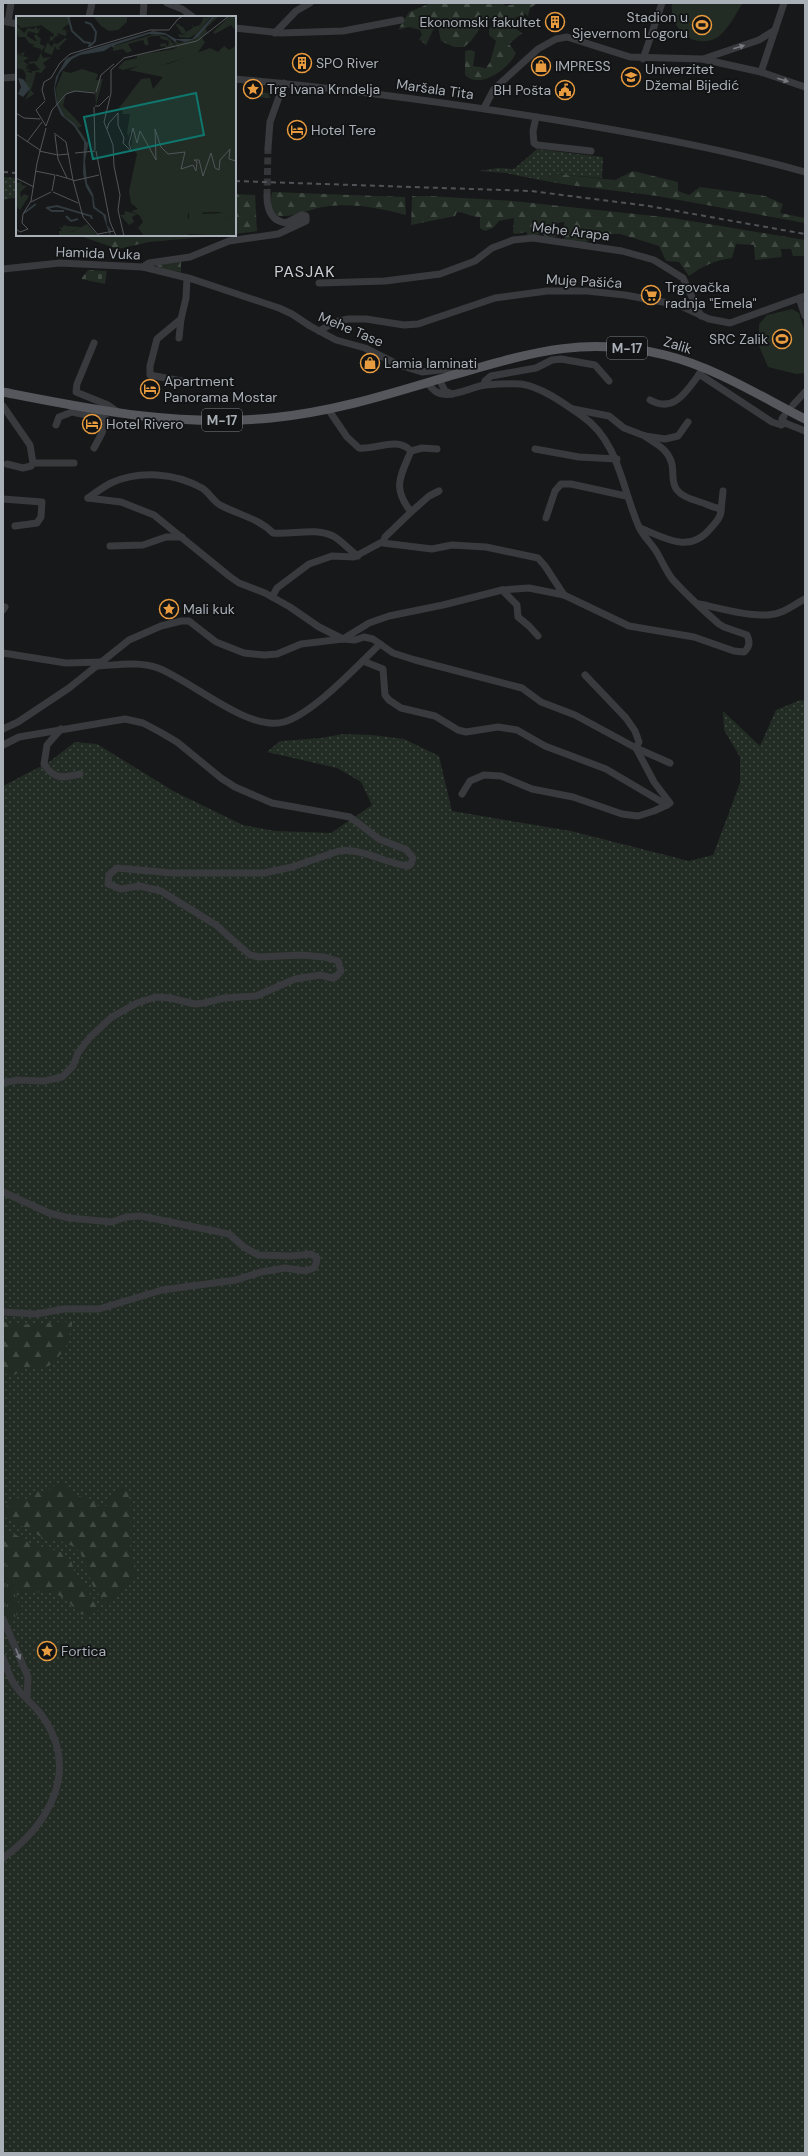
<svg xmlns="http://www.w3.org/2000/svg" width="808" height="2156" viewBox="0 0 808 2156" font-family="'DM Sans',sans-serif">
<defs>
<pattern id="grass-dots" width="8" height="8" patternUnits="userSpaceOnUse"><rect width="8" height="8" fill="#232c24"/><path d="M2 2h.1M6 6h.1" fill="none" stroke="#404842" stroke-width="1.8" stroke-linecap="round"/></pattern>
<pattern id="forest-firs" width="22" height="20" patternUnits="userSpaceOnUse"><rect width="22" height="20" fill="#232c24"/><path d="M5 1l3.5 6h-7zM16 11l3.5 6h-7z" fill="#404842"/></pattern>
<pattern id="cemetery-stones" width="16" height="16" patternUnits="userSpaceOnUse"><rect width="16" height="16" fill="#232c24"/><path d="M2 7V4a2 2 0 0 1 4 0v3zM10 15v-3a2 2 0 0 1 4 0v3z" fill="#404842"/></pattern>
<pattern id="park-tufts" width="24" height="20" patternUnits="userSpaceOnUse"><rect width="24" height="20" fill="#232c24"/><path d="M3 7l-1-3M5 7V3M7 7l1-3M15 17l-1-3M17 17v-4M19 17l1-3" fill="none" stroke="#404842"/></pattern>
</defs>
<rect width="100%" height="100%" fill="#171819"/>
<g fill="url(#grass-dots)">
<path d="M253,92l17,1v5l-15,-1z"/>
<path d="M537,149l66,8 -1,21 -46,-4 -16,6 -34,-7 -27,-2 19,-3 16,1z"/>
<path d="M3,177l14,1v19l-14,3z"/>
<path d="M800,700l5,1v1452h-802v-1367l46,-24 26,-20 22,2 78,48 68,33 32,6 56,2 41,-28 -11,-23 -24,-14 -70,-16 13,-11 41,-3 22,-4 29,1 32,4 35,17 13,55 119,20 118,30 24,-6 27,-72v-26l-16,-27 -1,-19 37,35 16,-36z"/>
</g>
<g fill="url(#forest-firs)">
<path d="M431,3h71l4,3 13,-3h19l-8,5 -2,8 -4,-3 -1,4h-8l3,5 -3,6 7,5 -13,11 7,9c-7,16 -37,37 -51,22v-24l6,-1 4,2 -2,14 13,2 4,-6 6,-21 -7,-6v-6l6,-5 -4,-6 -5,2 -15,21 -7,6h-10l-13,-6 -3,-14 -5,3 -7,15 -7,-6 3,-4 -2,-5 -11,-3 -11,3 11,-18z"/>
<path d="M633,171l45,11v9l11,4 11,-8 65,9 18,8 -3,9 25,5v5l-148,-27 -88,-11 -29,-5 16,-6 59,6z"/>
<path d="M272,192l133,5 1,18c-26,-7 -56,-13 -83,-8 -17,3 -31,12 -48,8l-5,-9z"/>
<path d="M235,194l20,1 2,36 -22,3z"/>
<path d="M412,196h17l84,5 160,17 132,22v16h-12l-2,-7h-10l1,8 -27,3 -1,-15 -18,-1 -4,14c-17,2 -29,8 -43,18l-10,-14 -13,-1 -7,-15 -39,-12h-19l-19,10 -18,-5v-17l-10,2 -1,6 5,6 -10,3 -5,-5 -15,2 -2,-4 -10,2 -3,-1 1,-15 -15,3 -6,7 -8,3 -5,-3v-11c-9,0 -16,-5 -23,-5l-2,4 -44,9z"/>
<path d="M77,235h150l-78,7 -31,7z"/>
<path d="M181,261v11l-20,-3 -5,-4z"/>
<path d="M73,1321l-8,29 -16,16 -21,2 -14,7 -11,-2v-51l16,3z"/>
<path d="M63,1481l15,15 12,3 8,7h8l8,-14 8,-5 6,5 3,17 -1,42 6,17 -2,11 -26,26 -14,-16 -13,-35 -6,-7 -17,-7h-11l-44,-24v-6l6,-5 3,-8 19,4 2,-8 6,-2 8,1 8,-7z"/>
<path d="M3,1527l28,17 30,8 10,8 4,14 26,35 -14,6 -8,-1c-21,-28 -31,-20 -63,-22l-3,-13 -10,-23z"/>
</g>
<path fill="url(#cemetery-stones)" d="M88,270l19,1 -2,13 -24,-5z"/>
<path fill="url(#park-tufts)" d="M3,1555l10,24 7,31 -9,15 -8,6z"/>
<g fill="#232c24">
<path d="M672,3h71c-8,11 -17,33 -31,37 -24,7 -43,-15 -40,-37z"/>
<path d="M792,309l7,4 6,19v41l-9,1 -28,-7 -9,-21v-22l8,-9z"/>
</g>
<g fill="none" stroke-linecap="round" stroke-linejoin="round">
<path stroke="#343639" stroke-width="7" stroke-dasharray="7 3.5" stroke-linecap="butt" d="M267,196l1,-48"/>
<g stroke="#393a3e" stroke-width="7">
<path d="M167,3l15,6 11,8"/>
<path d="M89,17l3,-14"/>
<path d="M143,17l1,-14"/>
<path d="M3,21l14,3"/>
<path d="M8,22l3,-19"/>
<path d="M235,28l46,5 62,-2 58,-11"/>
<path d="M275,33l21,-22 14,-8"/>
<path d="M643,59l19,-56"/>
<path d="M703,59l56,-19 16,-10"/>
<path d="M761,72l23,-69"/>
<path d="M3,78l14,-1"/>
<path d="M235,79c108,9 215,24 321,41 84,14 167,29 249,52"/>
<path d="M484,108l10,-19 44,-40 18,-10 11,-2 63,20 72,2 59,13 44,15"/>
<path d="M536,117l-3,14 1,12 3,2 54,6"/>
<path d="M268,148l2,-26 14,-39"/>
<path d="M143,267l6,-4 41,-6 39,-16 49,-7 28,-13v-5l-4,-1 -16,8c-15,-2 -19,-14 -19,-27"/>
<path d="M3,269l57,-6 83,4 49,12 87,29 13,6 18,12 26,14 29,8 34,17 23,7 27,-3 9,5"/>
<path d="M319,283l66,-2 55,-7 35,-13 17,-13 21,-8 20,-2 89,13 32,9 29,18 18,38"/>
<path d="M799,298l6,18"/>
<path d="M319,331l16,-9 13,-3h18l38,6 14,-1 77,-26 52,-7h40l38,4 54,10 30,14 21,4 75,-27"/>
<path d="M179,338l2,-19"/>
<path d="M94,343l-17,41 -1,8 32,13 10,7"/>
<path d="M699,374l73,48 9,3 4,-2"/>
<path d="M439,379l6,12 7,3"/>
<path d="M181,381l-31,-6v-9l7,-27 24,-20 5,-21 1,-20"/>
<path d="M484,385l1,-4 6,-5 45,-8 16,-8 9,-1 34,6 14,16"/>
<path d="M650,400c25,14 37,-10 51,-28"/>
<path d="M793,405l12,-13"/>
<path d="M3,406l27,39 3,18"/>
<path d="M328,409l19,28 12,11c17,2 38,-12 52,3l11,-3 15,1"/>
<path d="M573,409l36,7 15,12 21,8 20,3 13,-3 10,-14"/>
<path d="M784,416l-2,3 3,4 20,8"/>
<path d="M56,425l3,-8 13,-5 34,7 -4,14 -8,15"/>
<path d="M535,449l44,8 38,2"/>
<path d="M411,451c-11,26 -19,37 0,61l-26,25 -2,6 49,6 20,-4 34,2 52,11 7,8 19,29"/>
<path d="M7,464l16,4 8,-2 2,-3h41"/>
<path d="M88,498l33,4 33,13 75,61 10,7 26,10 25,14 29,20 24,12 12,1 9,-3 9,2 20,14 22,7 107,28 19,14 34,13 61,33 34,15"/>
<path d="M88,498c7,-5 15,-11 23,-15 28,-13 64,-10 91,5 8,5 12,15 20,18 18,9 37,13 51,27 19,2 42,-6 60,3 7,3 17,15 25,20"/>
<path d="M3,499l39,3 -1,15 -4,6 -22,3"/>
<path d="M721,511l2,-20"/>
<path d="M411,512l18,-16 10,-5"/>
<path d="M546,518l9,-27 6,-7h10l55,12"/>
<path d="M640,528c25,10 49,26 70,1 5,-6 11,-11 11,-18l-3,-3c-6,-1 -11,-4 -18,-6 -44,-12 -16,-30 -35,-51 -5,-6 -14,-10 -20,-15"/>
<path d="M110,546l33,-1 23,-8h16"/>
<path d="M502,590l15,15 1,12 11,9 9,10"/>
<path d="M272,597l5,-9 32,-24 23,-8 22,1 28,-15"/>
<path d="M699,604c22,4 61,17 82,8 8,-3 16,-9 24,-13"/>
<path d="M3,610l2,-3"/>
<path d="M3,653l63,10 36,-1"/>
<path d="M363,661l20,8 2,26 4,5 12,8 34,8 23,14 8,2 32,-5 19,3 28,16 61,23 61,36 3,-2 -16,-21 -18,-34 3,-6 -4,-11 -9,-13 -41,-43"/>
<path d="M98,666c19,-1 41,-5 60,2 34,13 90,64 126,54 30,-9 73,-56 96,-78"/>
<path d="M3,729l15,-7 51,-34 60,-48 32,-14 20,-5h8l27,21 28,11 20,2 13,-1 24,-10 42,-5 26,-16 20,-7 54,-11 59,-15 27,-2 35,7 65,31 65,11 40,14 10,1c6,-5 6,-11 3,-17l-23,-8 -5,-3c-15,-13 -32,-29 -46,-44 -7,-9 -11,-19 -17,-29 -5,-8 -13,-15 -17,-24 -17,-38 -20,-86 -57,-111 -17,-12 -40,-29 -61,-32 -12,-1 -25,0 -36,1 -20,3 -44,21 -57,-2"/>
<path d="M61,729l-14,16 -3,19c10,16 19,14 36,10"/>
<path d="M3,745l16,-8 106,-18 18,4 17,9 17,10 44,36 14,9 37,16 78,14 29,22 28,11 6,8 -2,6 -3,2c-24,-3 -44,-18 -69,-15l-47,16 -28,6h-92l-55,-5 -8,7 -1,9 13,5 18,-3 22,5 55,34 34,30 9,2 42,-2 23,2 14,4 3,10 -5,6 -4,1 -12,-3 -25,4 -39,17 -32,2 -20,5 -9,1 -25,-6 -14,-1 -19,6 -25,14 -22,20 -12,16 -5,13 -11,11 -18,4 -27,-1 -14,3"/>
<path d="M462,794l8,-13 14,-6 17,1 31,13 41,8 49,17 16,2 16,-5 13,-6"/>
<path d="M3,1192l46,21 20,5 43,4 14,-5 15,-1 88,18 15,13 14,8 33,1 20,-2 6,4 -1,6 -2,4 -9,3 -20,-3 -24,4 -25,8 -74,10 -63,19h-35l-28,5 -33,-2"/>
<path d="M3,1619l25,58 -1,21"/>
<path d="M3,1658c4,10 7,22 14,30 8,11 21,20 28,32 34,53 3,105 -42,138"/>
</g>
<path stroke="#55575d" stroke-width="9" d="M3,392c92,18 173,35 268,26 63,-6 122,-25 182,-43 77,-22 132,-40 212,-20 49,12 95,41 140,64"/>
<g stroke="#505257" stroke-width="2" stroke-dasharray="5 4" stroke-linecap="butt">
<path d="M3,172l14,1"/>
<path d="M235,181l296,10 118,15 156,28"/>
</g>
</g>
<defs><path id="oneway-solid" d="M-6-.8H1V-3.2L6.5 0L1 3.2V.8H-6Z"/></defs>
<g fill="#777b81">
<use href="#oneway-solid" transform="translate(739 47) rotate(-18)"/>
<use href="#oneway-solid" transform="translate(783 80) rotate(18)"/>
<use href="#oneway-solid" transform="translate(18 1654) rotate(67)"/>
</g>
<defs>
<g id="building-ring" transform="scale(1)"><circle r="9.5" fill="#121314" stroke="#e99b3f" stroke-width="1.5"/><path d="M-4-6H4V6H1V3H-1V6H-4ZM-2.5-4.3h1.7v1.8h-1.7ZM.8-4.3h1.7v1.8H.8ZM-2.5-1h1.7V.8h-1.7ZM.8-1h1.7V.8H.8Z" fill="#e99b3f"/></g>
<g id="stadium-ring" transform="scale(1)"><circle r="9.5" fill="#121314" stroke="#e99b3f" stroke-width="1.5"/><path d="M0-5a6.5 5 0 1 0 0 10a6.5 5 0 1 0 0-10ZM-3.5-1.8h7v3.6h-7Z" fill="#e99b3f"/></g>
<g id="shop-ring" transform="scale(1)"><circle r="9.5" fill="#121314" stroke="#e99b3f" stroke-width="1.5"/><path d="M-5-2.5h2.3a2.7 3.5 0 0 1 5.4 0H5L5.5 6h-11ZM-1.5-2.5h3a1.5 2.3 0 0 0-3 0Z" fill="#e99b3f"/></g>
<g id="university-ring" transform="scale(1)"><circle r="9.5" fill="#121314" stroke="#e99b3f" stroke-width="1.5"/><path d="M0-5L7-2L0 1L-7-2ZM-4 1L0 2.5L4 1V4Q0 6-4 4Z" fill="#e99b3f"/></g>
<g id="sight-ring" transform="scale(1)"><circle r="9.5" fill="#121314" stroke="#e99b3f" stroke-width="1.5"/><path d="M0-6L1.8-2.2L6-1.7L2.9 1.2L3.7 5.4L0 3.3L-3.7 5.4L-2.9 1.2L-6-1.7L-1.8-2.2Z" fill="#e99b3f"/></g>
<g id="civic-ring" transform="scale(1)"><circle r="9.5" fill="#121314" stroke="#e99b3f" stroke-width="1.5"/><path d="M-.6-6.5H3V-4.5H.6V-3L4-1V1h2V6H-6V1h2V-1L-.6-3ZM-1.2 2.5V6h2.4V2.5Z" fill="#e99b3f"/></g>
<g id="hotel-ring" transform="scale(1)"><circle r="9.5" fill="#121314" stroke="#e99b3f" stroke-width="1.5"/><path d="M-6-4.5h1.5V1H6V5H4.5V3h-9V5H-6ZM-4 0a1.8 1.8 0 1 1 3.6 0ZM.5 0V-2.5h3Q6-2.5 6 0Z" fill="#e99b3f"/></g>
<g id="supermarket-ring" transform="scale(1)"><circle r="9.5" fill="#121314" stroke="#e99b3f" stroke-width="1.5"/><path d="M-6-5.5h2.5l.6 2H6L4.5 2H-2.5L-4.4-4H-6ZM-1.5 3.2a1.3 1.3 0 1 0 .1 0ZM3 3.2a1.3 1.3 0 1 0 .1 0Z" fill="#e99b3f"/></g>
</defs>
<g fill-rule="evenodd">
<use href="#building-ring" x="555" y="22"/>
<use href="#stadium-ring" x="702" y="25"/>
<use href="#building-ring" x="302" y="63"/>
<use href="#shop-ring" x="541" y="66"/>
<use href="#university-ring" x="631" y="77"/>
<use href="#sight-ring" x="253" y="89"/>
<use href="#civic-ring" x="565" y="90"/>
<use href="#hotel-ring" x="297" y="130"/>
<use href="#supermarket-ring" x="651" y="295"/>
<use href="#stadium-ring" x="782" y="339"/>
<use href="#shop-ring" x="370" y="363"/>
<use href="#hotel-ring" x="150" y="389"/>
<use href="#hotel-ring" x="92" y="424"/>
<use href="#sight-ring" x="169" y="609"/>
<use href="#sight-ring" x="47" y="1651"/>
</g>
<g text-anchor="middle" stroke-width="3.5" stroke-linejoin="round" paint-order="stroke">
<g fill="#121314" stroke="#7c8187" stroke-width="1">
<rect x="607" y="337" width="40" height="22" rx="3"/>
<rect x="202" y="409" width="40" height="22" rx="3"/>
</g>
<g font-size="13" font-weight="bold" fill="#aab0b8">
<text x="627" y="353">M-17</text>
<text x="222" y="425">M-17</text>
</g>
<g font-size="14" fill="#aab0b8" stroke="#121314" text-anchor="start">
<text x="688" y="22" text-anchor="end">Stadion u<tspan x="688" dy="16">Sjevernom Logoru</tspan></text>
<text x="541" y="27" text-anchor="end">Ekonomski fakultet</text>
<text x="316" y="68">SPO River</text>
<text x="555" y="71">IMPRESS</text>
<text x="645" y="74">Univerzitet<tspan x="645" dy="16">Džemal Bijedić</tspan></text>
<text x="267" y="94">Trg Ivana Krndelja</text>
<text x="551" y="95" text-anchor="end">BH Pošta</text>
<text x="311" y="135">Hotel Tere</text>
<text x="665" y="292">Trgovačka<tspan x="665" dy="16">radnja "Emela"</tspan></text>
<text x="768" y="344" text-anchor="end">SRC Zalik</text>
<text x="384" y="368">Lamia laminati</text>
<text x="164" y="386">Apartment<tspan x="164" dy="16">Panorama Mostar</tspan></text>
<text x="106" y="429">Hotel Rivero</text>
<text x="183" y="614">Mali kuk</text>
<text x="61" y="1656">Fortica</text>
</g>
<g font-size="14" fill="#aab0b8" stroke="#121314">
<text transform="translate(435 89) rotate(8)" y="5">Maršala Tita</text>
<text transform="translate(571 231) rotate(7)" y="5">Mehe Arapa</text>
<text transform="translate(98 253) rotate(2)" y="5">Hamida Vuka</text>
<text transform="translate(584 281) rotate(3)" y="5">Muje Pašića</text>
<text transform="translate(351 329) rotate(23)" y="5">Mehe Tase</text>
<text transform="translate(678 345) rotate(17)" y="5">Zalik</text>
</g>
<g font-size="16" letter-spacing="1" fill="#cbcfd5" stroke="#121314">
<text x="305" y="277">PASJAK</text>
</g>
</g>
<g transform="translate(16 16)">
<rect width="220" height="220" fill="#171819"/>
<path d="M0,0h48l-19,9 -24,3 -5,-5zM77,0h34v6l-9,8 -9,1 -8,-5zM190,0l5,1 -15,17 -7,4 -10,-1 -1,-3 4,1 5,-2 -5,1 -7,-11 8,4 3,5 7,-4 -1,-4 2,3 6,-2 4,-8 4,2zM139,18l12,3 10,10 -14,3 3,-1 -1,-3 -4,1 -1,-3 5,-1 3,4 1,-6 -8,-2 -1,-3h-8l-5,2 2,7h-4l-2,-5 -15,4 4,7 -5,2 -4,-4 -10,2 1,-5zM208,30l5,4 7,-4v169l-9,4 -3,-6 -7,-1 -29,1 -1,20 3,3h-46l-6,-8 5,-6 -4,-7 -8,-4 7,-2 -7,-6 -2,-12 8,-37 -6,-7 2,-14 -3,-1 -1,5 -2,-4 3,-19h-8l1,-3 -4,-3 22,-29 9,-1 3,11 10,-12 -34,-7 9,-4 30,-2 42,-16 8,4zM5,44l4,3 2,9 5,1 -2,9 -5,-2 1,-4 -2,-6 -8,-2 2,-7zM66,53l16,5 -2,6 7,-1 -7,26 -1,-13 -17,-1 -12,3 -3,12 12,12h-7l-11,-17 -1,-13 7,-17 7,2zM71,208l11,12h-33v-6l7,2z" fill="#232c24"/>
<path d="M0,0h20l-3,7 -13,1zM28,0h27l-2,5 3,8 -4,-5 -6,5 8,3 -5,-1 2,3 -2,2 -8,-3 2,5 -2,-2 -4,3 2,3 -3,-2 -4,3 4,4 2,-4 3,1 8,-6 2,1 -8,8 1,2 -3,1 -2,-4 -3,9 -8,-3 3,-9 3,-2v-5l3,1 1,-3 -12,-8 1,-3h4zM199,0h4l-13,12 1,5 -6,4 4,5 -8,12 -38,12h-21l-15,4 -5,-2 6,-7 13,-3v-3l37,-6 3,-2 -4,-7 6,3 13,-3 6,-3zM0,9l8,8 4,-5 6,1 2,-3 2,4 3,-3 -3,7 -9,-3 3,5 -4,-5 -1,5 8,5h2l-3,-5 2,-2 5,5 -1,5 5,2 -4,6v-3l-7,-2 -2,-1 3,-1 -6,-2 -4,-6h-7zM1,35l5,6 -1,-4 4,-1 -2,4 6,2 -6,3 7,5 -4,-1 4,6h-4l2,-1 -3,-6 -4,-4 -3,1 -1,4 -1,-13 3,5zM25,37l2,5 8,-1 -8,6 3,4 -5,6 -5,-1 -5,18 3,4 -9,6 5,-10 -7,-10 7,2 2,-11 8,-1 -6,-7 -4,1 -2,-2 9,-1zM43,88l9,13 7,1 7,8 -4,2 11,15 -2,8v-10l-7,-8 -6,-10 -9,-6zM212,128l3,3 -10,7 -14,-5 8,-2 7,2zM5,166l1,3 5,1 -7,6 1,5 3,-3 5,2 -9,14 -4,-4v-23zM182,188l5,10 21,-1 3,6 9,-4v21l-48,-2 -5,-9 6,-7v-9zM48,209l3,1 14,1 -10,5 -6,-2v6h-6v-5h3l-3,-5 3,2z" fill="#232c24"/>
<path d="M214,0h6v11l-2,2 -3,-4 -16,9 -2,-2zM109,195l12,3 -5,3 2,5 -5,3 -9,-10h4z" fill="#232c24"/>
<path d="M197,0h2l-17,21 -6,3 -7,2 -8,-2 -2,2 -9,-7 -17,-1 -34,11 -2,3 -1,-2 -8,5 -24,4 -8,4 -13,15 -4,13 2,14 8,16 9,6 14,21 -3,17 2,22 6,11 2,13 11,8 1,10 4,5 -1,6 -7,-21 -10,-7 -1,-11 -6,-10 -3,-14 1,-31 -10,-16 -13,-11 -5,-11 -2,-16 2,-11 10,-18 15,-7 72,-21 12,2 11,6h16zM2,62l5,1 7,10 -7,8 -5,-3 3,-7z" fill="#303a3f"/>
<path fill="none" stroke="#303a3f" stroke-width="2" d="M52,0l4,15 12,11 6,1 -1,4M69,6l6,2 5,8 -1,9 -5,5M30,192l11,-2 34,10 1,3M31,192l5,3h12M8,197l12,-9M50,200l5,5 7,-2"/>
<path fill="none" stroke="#525559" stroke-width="1" d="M80,76l5,-17 13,-11M29,84l-3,-10 2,-8 7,-4 9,-15 10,-9 80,-24h19l9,-11 5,-3M29,85l-9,9 10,16M79,90h4l10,-10M78,91l1,43M0,97l8,5 16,1M30,110l6,-16 14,-16 9,-3 20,2M91,113l2,-6 9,-10v12l6,13 -1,5 8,8M38,117l12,9 7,38M0,118l24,16M39,119l3,24 9,19M11,126l15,-20M23,135l19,4 11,-1M80,135l14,71 6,14M116,136l-3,-8 4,-16 4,15 3,-12 16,29 -1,-31 6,18 7,7 17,-2 -4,17 12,-4 3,6 1,-9 -3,-2h5l4,16 8,-23 4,15 4,2 1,-10 10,-11 -1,10 7,2M59,137l20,-2M19,155l20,4M40,159l17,5 10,37 16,19M0,162l18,9M57,165l26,-6M36,175l3,-16M37,176l25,11M15,186l20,-10M0,213l4,3 8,-3 -6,-6 1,-9 8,-13 6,-38 9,-35M82,218l16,-3M108,220l-6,-26 2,-15 -6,-29 -1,-21 -9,-23 7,-29v-23l13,-12 73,-17 32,-25"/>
<path fill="#0f766e" fill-opacity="0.15" stroke="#0f766e" stroke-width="2" d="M180,77l8,42 -111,24 -9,-42z"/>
<rect width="220" height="220" fill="none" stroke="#aab0b8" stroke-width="2"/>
</g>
<rect width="808" height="2156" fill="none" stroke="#aab0b8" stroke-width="8"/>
</svg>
